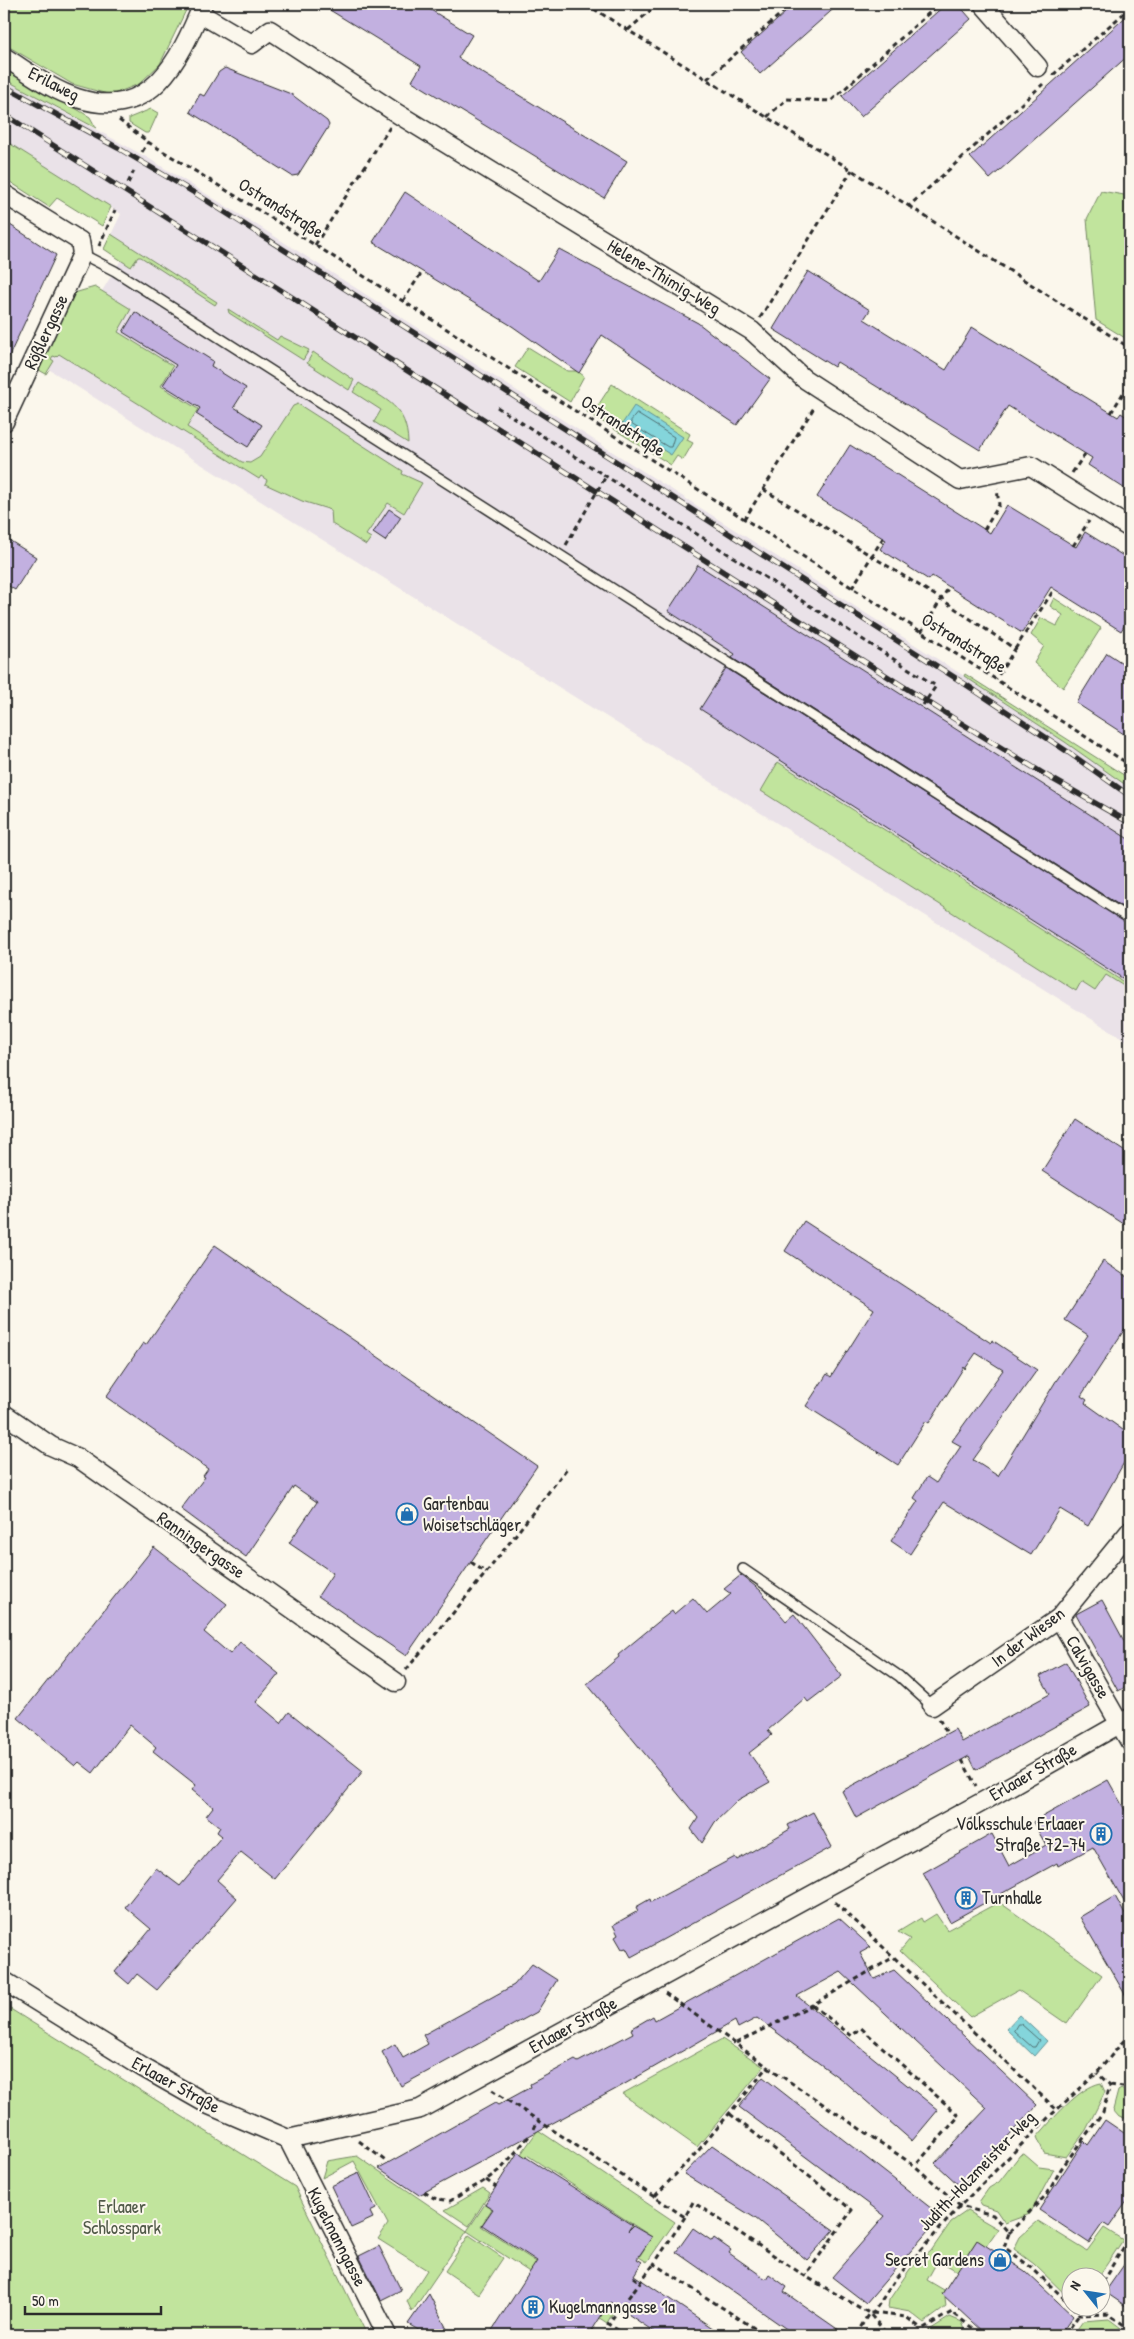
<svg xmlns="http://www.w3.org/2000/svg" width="1134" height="2339" viewBox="0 0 1134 2339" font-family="'Patrick Hand',sans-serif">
<rect width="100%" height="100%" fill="#fbf7ec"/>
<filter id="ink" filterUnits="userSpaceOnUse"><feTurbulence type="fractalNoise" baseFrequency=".02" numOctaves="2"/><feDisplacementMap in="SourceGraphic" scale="10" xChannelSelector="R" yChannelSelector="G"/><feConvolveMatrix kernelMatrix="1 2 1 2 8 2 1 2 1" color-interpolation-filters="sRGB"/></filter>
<g filter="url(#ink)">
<path fill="#eae2e8" d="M4,79l144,79 112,69 704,449 101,66 65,46v255l-1088,-678 32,-72 21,-6 7,4 19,-31 -17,-11 17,-35 -117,-74z"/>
<g fill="#c1e49d" stroke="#768864">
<path d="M4,4h185l-29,60 -21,20 -28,11 -39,-11 -68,-40z"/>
<path d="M4,66l86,51 6,11 -92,-49z"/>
<path d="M151,109l7,4 -9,20h-4l-16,-10v-5z"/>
<path d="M4,140l107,67 -9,19 -45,-28 -8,9 -45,-29z"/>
<path d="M1101,191l29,5v145l-34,-21 -9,-101z"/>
<path d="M111,234l106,68 -2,3 -74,-48h-3l-7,10 -27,-18z"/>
<path d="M95,287l36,22 -13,23 55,34 -12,20 37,23 -11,18 55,35 8,1 10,-6 33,-51 5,-2 105,67 -1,3 20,9 -18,30 -16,-10 -22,32 5,3 -5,7 -34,-21 -1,-14 -29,-9 -37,-17 2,-4 -6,-4 -2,3 -200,-125 -3,3 -3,-1 -2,3 3,2 -8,13 -7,-4 35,-77z"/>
<path d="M228,309l49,31 3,-4 29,14 -6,10 -74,-47z"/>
<path d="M528,347l39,24h10l7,5 -14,26 -55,-35z"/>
<path d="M313,352l41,28 -5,10 -42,-27z"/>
<path d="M359,383c27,17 48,23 49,60l-34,-21 7,-12 -28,-18z"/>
<path d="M612,384l78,50 -3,6 6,3 -10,17 -6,-4 -6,9 -84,-53 3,-5 5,3z"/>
<path d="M1054,598l47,30 -38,60 -29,-25 10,-17 -13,-11 10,-17 16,8 6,-11 -13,-9z"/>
<path d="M965,674l165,105v9l-65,-46 -101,-66z"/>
<path d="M778,762l352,224v4l-24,-15 -11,16 -14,-9 -5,9 -315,-200z"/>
<path d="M999,1902l103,73 -35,49 -49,-34 -48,27 -70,-66 10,-12 -12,-7 23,-14 2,4 13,-8 11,16z"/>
<path d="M4,2005l291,182 72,148h-363z"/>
<path d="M722,2039l42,28 -67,80 -75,-53z"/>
<path d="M1101,2083l4,9 -19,38 -20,27 -22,-4 -7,-16c15,-17 42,-50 64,-54z"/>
<path d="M1121,2089l9,5v25l-11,-2 -6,-7 5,-19z"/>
<path d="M538,2130l137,92 -28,40 -8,-5 13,-20 -125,-82 -6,9 -5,-3z"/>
<path d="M1024,2154l15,13 15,2 -24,45 -25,9 -9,-13 -15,-5 -2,-3 10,-14 10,-6 21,-27z"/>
<path d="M357,2156l110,75 18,-27 7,5 -11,17 126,82 11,-18 6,4 -17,29 -140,-92 -55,81 -5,-11 20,-31 -49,-31 10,-15 -34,-63 -32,17 5,-17z"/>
<path d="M483,2188l7,5 -21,33 -24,-16z"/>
<path d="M967,2211l31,18 -12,17 -29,25 -19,-11 -11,20 17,10 2,17 -22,16 -14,-11 -22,-4 1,-8 21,-31 21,-18 20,-29z"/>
<path d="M1038,2221l49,30 17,-23 19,12 -24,36h-27l-1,24 -37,-36 -20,-15 6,-12z"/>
<path d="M469,2235l34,23 -24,36 -34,-23z"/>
<path d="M950,2317l12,5 4,10 8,3h-49l3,-4z"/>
<path d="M1109,2319l12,9 -19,7h-29l10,-14z"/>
</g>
<g fill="#84d5db" stroke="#609195">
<path d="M634,406l49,31 -12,18 -49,-31z"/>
<path d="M1019,2015l28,26 -13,15 -28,-27z"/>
</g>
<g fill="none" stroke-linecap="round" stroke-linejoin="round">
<g stroke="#4f6f71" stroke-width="1">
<path d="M637,414l37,23 -3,10h-3l-37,-23v-3z"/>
<path d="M1018,2024h3l18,16 -4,7h-3l-18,-16z"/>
</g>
</g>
<g fill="#c2b0e0" stroke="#2b2b2b">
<path d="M320,4h101l51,31 -14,23 169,103 -23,37 -192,-117 9,-15z"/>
<path d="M795,4h44l-79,70 -19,-22z"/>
<path d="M946,4h12l13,15 -110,98 -19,-21z"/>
<path d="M1130,13v41l-140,125 -20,-22z"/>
<path d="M225,68l66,26 36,27 2,4 -2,4 -29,46 -6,1 -102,-64 10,-18 4,2 15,-24z"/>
<path d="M405,192l134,89 20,-32 139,74 72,56 -33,46 -135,-90 -23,38 -67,-47 -139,-84z"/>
<path d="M4,221l52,34 -52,112z"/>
<path d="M808,271l62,39 -6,9 82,51 26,-43 146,90 3,-4 9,6v73l-42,-27 4,-7 -84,-52 -28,44 -143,-88 -3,5 -61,-38z"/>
<path d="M135,312l78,49 -2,5 35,22 -12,19 28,18 -14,22 -52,-33 4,-6 -37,-23 13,-20 -53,-33z"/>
<path d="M850,445l140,88 17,-28 69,42 9,-15 45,28v56l-9,15 -70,-44 -29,46 -90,-57 -3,4 -49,-31 6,-9 -69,-43z"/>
<path d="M389,509l12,8 -16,24 -12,-8z"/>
<path d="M4,537l32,20 -21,33 -11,-7z"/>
<path d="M698,565l432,275v72l-398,-254 3,-4 -67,-43z"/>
<path d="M1107,653l23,15v70l-54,-35z"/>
<path d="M726,668l404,257v58l-430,-274z"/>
<path d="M1075,1119l55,36v73l-88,-57z"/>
<path d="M804,1221l187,122 1,-3 45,30 -64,90 25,16 58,-95 32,-46 -23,-15 38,-59 27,18v42l-49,75 6,4 -2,3 45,32v17l-42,74 -28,-17 -29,46 -87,-53 -34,52 -19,-13 27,-40 -4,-3 13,-21 9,6 25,-37 -9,-5 51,-71 -27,-17 -11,16 -1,-2 -35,56 -3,-2 -28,44 -92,-59 21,-32 4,3 43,-68 -89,-58z"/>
<path d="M215,1245l322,221 -131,190 -88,-60 15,-23 -44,-30 28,-41 -23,-16 -48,71 -65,-48 24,-32 -2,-1 5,-7 -102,-72 37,-54 3,2z"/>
<path d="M154,1547l73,57 -23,28 26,22 10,-12 39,32 -23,28 25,21 8,-11 74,59 -88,108 -34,-27 -24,28 20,18 -80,92 -20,-16 -8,10 -14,-12 36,-43 -26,-22 31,-39 24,18 42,-50 -5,-4 3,-5 -14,-11 7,-9 -21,-17 4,-5 -43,-34 3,-4 -26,-22 -37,48 -14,-11 -4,4 -57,-48z"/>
<path d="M741,1575l19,15 26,31 8,-7 48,62 -34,26 -3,-4 -37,32 4,5 -23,18 21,29 -32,18 -23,22 -13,21 -11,-14 7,-11 -111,-134 32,-27 -1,-2 45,-37 9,-7 2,3 19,-16 14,16 24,-20 -7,-5z"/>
<path d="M1102,1600l28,52v33l-12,6 -42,-77z"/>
<path d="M1066,1662l24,45 -114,63 -7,-14 -113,62 -14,-27 113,-62 7,13 88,-48 -10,-18z"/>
<path d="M1108,1780l22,39v93l-37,-65 -35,19 -1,-3 -107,59 -27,-49 69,-39 17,32 37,-21 -13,-23z"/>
<path d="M813,1812l19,35 -201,110 -5,-9 -4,1 -7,-12 3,-2 -5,-10 25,-14 -2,-4 14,-8 1,3 84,-45 2,3 53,-31 -2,-4z"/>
<path d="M1115,1896l15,28v79l-50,-86z"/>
<path d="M839,1918l32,29 -11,6 14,26 20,-9 143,135 -76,82 -26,-24 52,-55 -146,-136 -44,24 141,114 -26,31 -70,-61 -85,-62 -19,10 -3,-7 -119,68 -197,106 -40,-27 116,-65 3,2 33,-18 -1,-3 45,-24 3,2 55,-29 -2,-4 22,-13 2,4z"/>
<path d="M532,1964l25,16 -20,32 -136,74 -19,-34 13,-8 8,14 25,-14 -5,-9 91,-50z"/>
<path d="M763,2077l178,139 -75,87 -34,-26 53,-61 -146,-109z"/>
<path d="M1105,2120l25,17v60l-21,30 -6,-4 -14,20 -50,-33 45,-69 4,4z"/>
<path d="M712,2145l122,85 -27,30 -52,-42 -71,-44z"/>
<path d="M518,2152l114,73 -4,6 5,-5 19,11 -15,22 5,3 -8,13 89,60h-64l-49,-33 -21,33h-100l48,-74 -55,-36 11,-16 -8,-5z"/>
<path d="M359,2173l17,36 -6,3 3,6 -22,10 -20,-42z"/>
<path d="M693,2228l19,13 2,-3 17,12 -2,3 37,26 3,-5 18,13 -3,5 62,43h-51l-119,-83z"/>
<path d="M977,2240l48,31 48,45 -13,19h-74l-44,-41z"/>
<path d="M379,2246l22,44 -20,10 -22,-44z"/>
<path d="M1130,2256v53l-25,-17z"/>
<path d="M429,2294l21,41h-23l-19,-11z"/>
</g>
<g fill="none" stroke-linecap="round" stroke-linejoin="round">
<g stroke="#2b2b2b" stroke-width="12">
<g id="lane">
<path d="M82,254l33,17 1015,648"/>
<path d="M743,1569l156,107 33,30"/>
</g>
</g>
<g stroke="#2b2b2b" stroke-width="21">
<g id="street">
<path d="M983,4l55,63"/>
<path d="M199,13l53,31 18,-14 128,84 354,217 51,47 157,102 71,-14 99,62"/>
<path d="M4,57c23,14 47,33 73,41 74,24 102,-37 126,-94"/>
<path d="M4,194l76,47 2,13 -78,168"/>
<path d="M4,1414l47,32 27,12 318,224"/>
<path d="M1059,1618l71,124"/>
<path d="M932,1706l127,-88 71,-87"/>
<path d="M4,1981l138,86 67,38 79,34 132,-30 564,-308 146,-83"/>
<path d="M288,2139l99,196"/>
</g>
</g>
<g stroke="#2b2b2b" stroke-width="3" stroke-dasharray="5 4" stroke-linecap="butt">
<path d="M586,4l323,202 134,-122"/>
<path d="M628,30l22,-19v-7"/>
<path d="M1053,75l77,-67"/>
<path d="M707,79l85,-75"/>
<path d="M767,117l20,-18 44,2 108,-97"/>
<path d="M119,120l29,22 167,103 815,520"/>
<path d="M142,152l6,-10"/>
<path d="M128,183l6,-12"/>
<path d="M909,206l221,142"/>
<path d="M315,245l75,-118"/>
<path d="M99,246l16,-36"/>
<path d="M403,301l19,-29"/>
<path d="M760,318l92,-148"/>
<path d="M497,407l439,279 -13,19"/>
<path d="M1111,413l19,-31"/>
<path d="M1072,473l13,-19"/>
<path d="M763,489l178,110 74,50 -19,30"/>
<path d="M744,520l71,-114"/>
<path d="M984,530l15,-25 -2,-16"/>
<path d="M566,545l40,-69"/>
<path d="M1073,546l16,-25"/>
<path d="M852,588l31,-50"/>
<path d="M921,632l28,-45"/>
<path d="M1015,649l38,-58"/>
<path d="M471,1562l15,11"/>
<path d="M406,1670l80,-97 82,-106"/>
<path d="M939,1719l8,14"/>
<path d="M962,1760l14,26"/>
<path d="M835,1902l222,208"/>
<path d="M665,1993l103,74 147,99 45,40 33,9 16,18 -5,14 28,21 40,38"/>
<path d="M812,2005l40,31 9,-8 98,88 -44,50"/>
<path d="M736,2043l76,-38 82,-48"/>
<path d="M1110,2085l13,2 7,4"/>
<path d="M492,2090l193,127 8,-15 112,74 64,37 19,22"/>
<path d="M730,2114l122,96 -47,66"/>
<path d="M534,2129l4,-9"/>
<path d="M359,2141l29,22"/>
<path d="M486,2180l10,7"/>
<path d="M424,2192l10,6 16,3 36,-21 16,-12 28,-33"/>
<path d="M655,2196l43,-45 70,-84"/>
<path d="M685,2217l-31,47 111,71"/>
<path d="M1009,2233l39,-40 13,-24 42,-57 7,-27 -13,-12"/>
<path d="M633,2277l7,5"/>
<path d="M1102,2282l28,-45"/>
<path d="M1072,2306l8,9 28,-1 22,15"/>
<path d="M872,2313l34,4 16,12"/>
<path d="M626,2335l-18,-11 46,-60"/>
<path d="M856,2335l13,-22h4l24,-36 63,-71 90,-90 47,-43 33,-40"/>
<path d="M918,2335l4,-6 30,-17 29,23"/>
<path d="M1065,2335l20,-29"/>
</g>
<use href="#lane" stroke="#fbf7ec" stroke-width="9"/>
<use href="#street" stroke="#fbf7ec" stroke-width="18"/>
<g stroke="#2b2b2b" stroke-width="5.5">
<g id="rail">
<path d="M4,86l114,62 80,47 767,489 103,68 62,44"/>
<path d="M4,114l949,604 96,59 81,46"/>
</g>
</g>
<use href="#rail" stroke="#fbf7ec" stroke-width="4" stroke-dasharray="11" stroke-linecap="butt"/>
</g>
</g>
<defs>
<g id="shop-ring" transform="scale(1.125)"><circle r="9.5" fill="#fbf7ec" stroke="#1f6fb2" stroke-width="1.5"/><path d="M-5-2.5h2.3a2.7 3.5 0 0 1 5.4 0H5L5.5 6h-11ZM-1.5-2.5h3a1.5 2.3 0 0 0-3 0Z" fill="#1f6fb2"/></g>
<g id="building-ring" transform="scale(1.125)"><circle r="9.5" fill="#fbf7ec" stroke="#1f6fb2" stroke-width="1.5"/><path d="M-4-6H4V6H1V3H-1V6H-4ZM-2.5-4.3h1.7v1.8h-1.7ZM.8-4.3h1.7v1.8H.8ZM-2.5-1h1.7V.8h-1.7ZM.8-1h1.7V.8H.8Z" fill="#1f6fb2"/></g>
</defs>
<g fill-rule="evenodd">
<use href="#shop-ring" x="407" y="1514"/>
<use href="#building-ring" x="1101" y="1834"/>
<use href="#building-ring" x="966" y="1898"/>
<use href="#shop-ring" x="1000" y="2260"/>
<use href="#building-ring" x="533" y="2307"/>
</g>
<g text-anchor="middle" stroke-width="4" stroke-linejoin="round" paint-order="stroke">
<g font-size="18" fill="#2b2b2b" stroke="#fbf7ec">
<text transform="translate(54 84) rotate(27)" y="6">Erilaweg</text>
<text transform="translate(281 208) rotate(32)" y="6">Ostrandstraße</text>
<text transform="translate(664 277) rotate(31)" y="6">Helene-Thimig-Weg</text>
<text transform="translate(46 332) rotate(-65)" y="6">Rößlergasse</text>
<text transform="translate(623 426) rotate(33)" y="6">Ostrandstraße</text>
<text transform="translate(964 643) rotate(32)" y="6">Ostrandstraße</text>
<text transform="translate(201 1545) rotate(35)" y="6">Ranningergasse</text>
<text transform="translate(1028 1637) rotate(-37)" y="6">In der Wiesen</text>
<text transform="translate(1088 1667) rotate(60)" y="6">Calvigasse</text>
<text transform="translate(1033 1772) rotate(-30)" y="6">Erlaaer Straße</text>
<text transform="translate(573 2025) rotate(-29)" y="6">Erlaaer Straße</text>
<text transform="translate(176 2085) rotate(29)" y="6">Erlaaer Straße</text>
<text transform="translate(977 2171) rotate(-46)" y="6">Judith-Holzmeister-Weg</text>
<text transform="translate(337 2237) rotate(63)" y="6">Kugelmanngasse</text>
</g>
<g font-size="18" fill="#2b2b2b" stroke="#fbf7ec" text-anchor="start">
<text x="423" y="1510">Gartenbau<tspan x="423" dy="21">Woisetschläger</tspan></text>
<text x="1085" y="1830" text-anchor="end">Volksschule Erlaaer<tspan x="1085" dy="21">Straße 72-74</tspan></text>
<text x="982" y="1904">Turnhalle</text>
<text x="984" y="2266" text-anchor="end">Secret Gardens</text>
<text x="549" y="2313">Kugelmanngasse 1a</text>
</g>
<g font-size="18" fill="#505948" stroke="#fbf7ec">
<text x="122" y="2213">Erlaaer<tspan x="122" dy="21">Schlosspark</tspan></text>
</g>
</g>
<rect width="1134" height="2339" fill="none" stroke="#fbf7ec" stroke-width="20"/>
<rect x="10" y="10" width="1114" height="2319" fill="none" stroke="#2b2b2b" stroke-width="2" filter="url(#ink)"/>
<g transform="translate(1086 2292) rotate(300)"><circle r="24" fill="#fbf7ec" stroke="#a8a59f"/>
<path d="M0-4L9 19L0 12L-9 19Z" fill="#1f6fb2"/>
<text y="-8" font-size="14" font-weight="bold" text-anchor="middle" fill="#2b2b2b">N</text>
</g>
<path d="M25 2306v8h136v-8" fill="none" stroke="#2b2b2b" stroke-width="2.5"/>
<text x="32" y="2306" font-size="15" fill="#2b2b2b" stroke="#fbf7ec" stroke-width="4" paint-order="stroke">50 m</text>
</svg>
